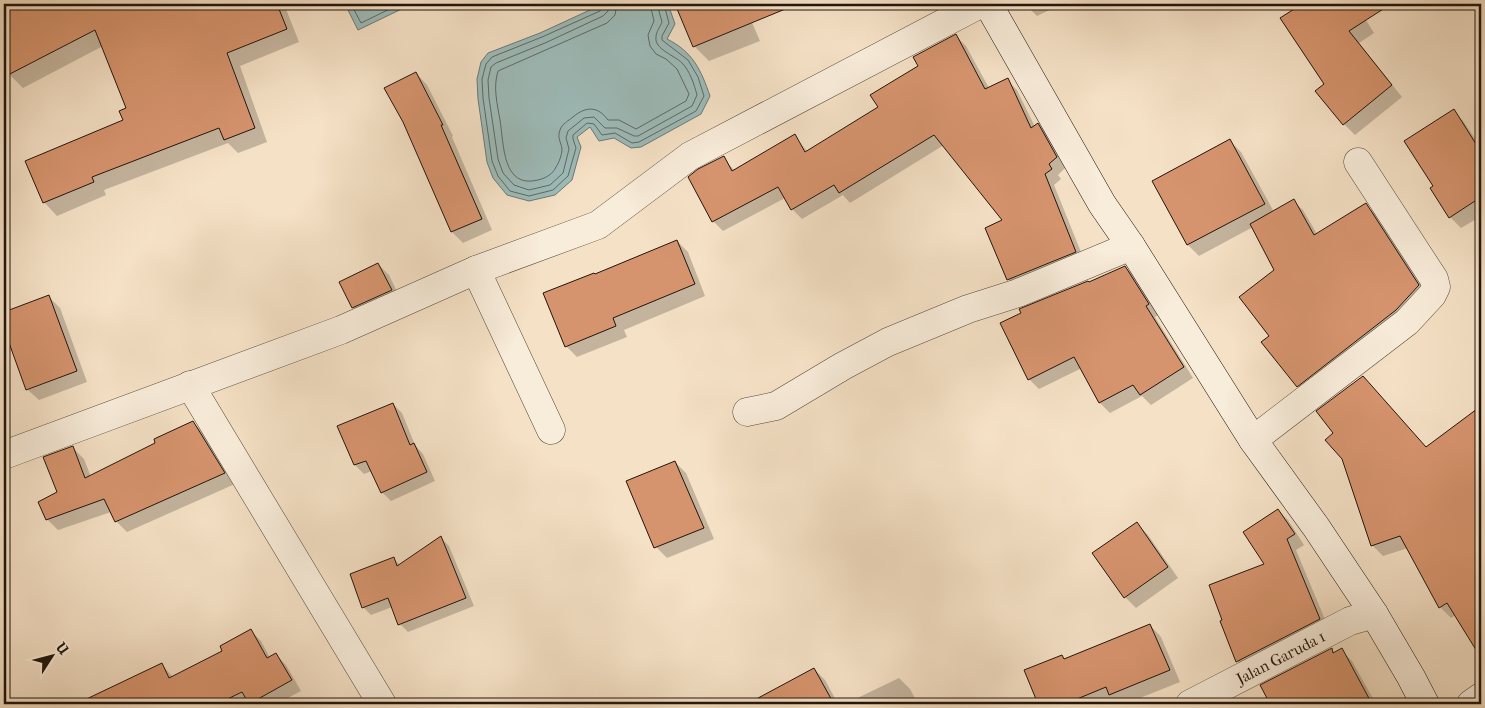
<svg xmlns="http://www.w3.org/2000/svg" width="1485" height="708" viewBox="0 0 1485 708" font-family="'IM FELL French Canon',serif">
<rect width="100%" height="100%" fill="#f5e1c6"/>
<filter id="stains"><feTurbulence type="fractalNoise" baseFrequency=".004" numOctaves="4"/><feColorMatrix values="0 0 0 0 .2 0 0 0 0 .09 0 0 0 0 .02 0 0 0 .5 -.17"/></filter>
<radialGradient id="worn" r=".72"><stop offset=".6" stop-color="#630" stop-opacity="0"/><stop offset="1" stop-color="#630" stop-opacity=".3"/></radialGradient>
<g fill="#9dbcba" stroke="#6b7975">
<path d="M345,4h67l-54,26z"/>
<path d="M603,4h65l7,20 -8,15c26,13 34,31 43,57l-9,18 -60,33 -10,1 -17,-10 -15,3 -9,-14 -13,10 4,10 -9,33 -17,15 -26,6 -22,-6 -14,-17 -6,-16 -9,-63 -1,-20 4,-17 7,-9 52,-20z"/>
</g>
<g fill="#0003">
<path d="M12,4h13l9,10 2,3 34,-13h214l15,38 -59,24 27,76 -29,11 -10,-10 -124,47 2,5 -49,21 -13,-14 81,-81 3,-12 -25,-63 -80,42 -14,-14 -5,-11v-56z"/>
<path d="M676,4h68l16,37 -51,20 -15,-15z"/>
<path d="M1025,4h37l-25,12z"/>
<path d="M1304,4h52l18,29 -15,10 43,54 -47,38 -11,-11 -19,-39 -43,-67z"/>
<path d="M956,36l10,10 23,42 18,-8 10,10 18,37 3,-3 9,10 19,33 -8,8 3,4 -7,6 31,77 -67,27 -10,-10 -4,-58 -60,-76 -94,58 -7,-8 -41,24 -10,-10 -7,-11 -62,33 -10,-10 10,-63 12,13 59,-35 14,16 71,-45 40,-41z"/>
<path d="M416,73l11,12 26,51 -1,1 40,93 -29,13 -11,-11 -48,-110z"/>
<path d="M1453,111l11,11 17,26v75l-3,-5 -17,10 -11,-11 -18,-28 3,-2z"/>
<path d="M1230,141l11,11 33,60 19,-11 10,9 14,24 49,-29 10,10 52,80 -121,101 -9,-10 -22,-115 -23,-44 -54,29 -11,-11 -34,-64z"/>
<path d="M677,241l11,11 17,44 -81,34 3,7 -50,20 -11,-11 29,-71z"/>
<path d="M378,264l11,11 13,27 -38,16 -11,-11z"/>
<path d="M1125,267l10,10 23,38 -3,2 38,61 -42,27 -9,-9 -32,17 -10,-10 -18,-35 -43,21 -10,-10 60,-95z"/>
<path d="M49,297l11,11 27,74 -48,18 -12,-11 -23,-64v-12z"/>
<path d="M393,404l9,9 13,32 8,9 12,27 -44,20 -9,-9 -10,-21 -8,3 -9,-9 -16,-38z"/>
<path d="M1471,415l10,10v230l-25,-40 -5,3 -11,-11 -32,-59 -25,8 -11,-11 54,-97z"/>
<path d="M193,422l11,12 31,50 -108,48 -11,-11 -5,-9 -53,18 -11,-11 11,-26 15,-45 11,11 7,18 66,-34z"/>
<path d="M675,462l11,11 28,66 -47,19 -11,-11z"/>
<path d="M1278,510l10,10 16,25 -8,5 33,79 -82,42 -10,-10 29,-97z"/>
<path d="M1137,524l11,11 30,43 -42,30 -11,-11z"/>
<path d="M441,538l8,8 25,60 -66,26 -8,-8 -8,-17 -21,8 -8,-8 31,-48 6,6z"/>
<path d="M1150,625l11,12 19,45 -55,22h-85l-14,-33 36,-15 4,4z"/>
<path d="M251,631l10,10 9,17 6,-3 10,10 15,26 -25,13h-197l82,-40 12,13 51,-25z"/>
<path d="M1331,650l4,3 6,-3 11,11 24,43h-105l-10,-18z"/>
<path d="M814,669l11,11 13,24h-58l-7,-12z"/>
<path d="M899,678l11,11 8,15h-73z"/>
</g>
<g fill="none" stroke-linecap="round" stroke-linejoin="round">
<g stroke="#5e6864" stroke-width="1">
<path d="M351,4l10,19 39,-19"/>
<path d="M604,4l-1,3 -3,4 -58,26 -50,20 -6,7 -4,15 1,19 9,63 6,15 12,15 19,5 24,-6 15,-14 8,-28 -3,-9v-4l14,-12 7,1 8,11 13,-2 17,10 7,-1 57,-31 8,-15 -6,-19 -10,-17 -26,-20v-4l7,-13 -5,-19"/>
<path d="M610,4l-2,7 -5,5 -58,27 -49,20 -5,4 -3,13 1,18 9,61 5,14 11,12 15,5 21,-5 13,-12 6,-24 -3,-11 2,-7 16,-13 10,-1 11,11h12l17,8h4l54,-30 5,-11c-3,-11 -7,-24 -15,-32 -8,-8 -28,-14 -26,-26 0,-5 4,-10 6,-15l-5,-18"/>
<path d="M617,4l-2,11 -8,8 -109,48c-5,16 -1,32 2,49 4,24 2,69 38,60 8,-2 15,-6 18,-13 3,-4 6,-13 6,-18 -1,-7 -5,-11 -2,-19 2,-6 8,-9 13,-13 13,-11 25,-11 35,3h11l17,9 50,-28 3,-7 -12,-25 -11,-10 -10,-5 -6,-8 -2,-11 6,-14 -4,-17"/>
</g>
</g>
<g fill="#d6946e" stroke="#20150d">
<path d="M4,4h273l10,25 -60,24 28,75 -31,12 -5,-12 -127,49 2,5 -51,21 -18,-42 98,-41 -4,-9 7,-3 -31,-78 -91,47z"/>
<path d="M675,4h120v1l-102,42z"/>
<path d="M1302,4h89l-42,27 43,54 -49,40 -28,-34 9,-7 -44,-66z"/>
<path d="M956,34l29,55 23,-11 23,50 7,-5 19,34 -8,7 3,5 -7,5 31,78 -69,28 -22,-52 17,-8 -68,-85 -95,58 -5,-8 -43,25 -13,-23 -66,35 -24,-45 10,-8 26,-13 8,15 63,-37 10,18 73,-45 -8,-12 48,-29 -5,-9z"/>
<path d="M416,72l27,53h-2l41,94 -31,13 -48,-110 -19,-34z"/>
<path d="M1454,109l27,43v45l-32,21 -19,-30 3,-2 -29,-45z"/>
<path d="M1230,139l35,65 -78,41 -35,-64z"/>
<path d="M1294,199l20,36 52,-32 53,82 -23,25 -99,77 -36,-45 8,-6 -30,-39 35,-27 -24,-46z"/>
<path d="M677,240l18,44 -82,34 3,8 -51,21 -22,-54 51,-20 1,1z"/>
<path d="M378,263l14,27 -40,18 -13,-26z"/>
<path d="M1125,266l24,38 -3,2 38,61 -44,28 -7,-10 -34,18 -25,-46 -46,23 -28,-57 21,-10 -2,-4 69,-28 1,1z"/>
<path d="M49,295l28,76 -51,19 -22,-61v-17z"/>
<path d="M1363,376l63,71 55,-41v252l-34,-55 -8,5 -39,-72 -29,10 -29,-87 -17,-19 8,-7 -17,-22z"/>
<path d="M393,403l17,42 4,-2 13,29 -46,21 -15,-32 -12,4 -17,-39z"/>
<path d="M193,421l32,52 -110,49 -11,-23 -58,21 -8,-18 19,-10 -14,-35 30,-11 12,32 70,-35 -1,-4z"/>
<path d="M675,461l29,67 -50,20 -28,-67z"/>
<path d="M1278,509l17,25 -8,5 33,80 -84,43 -16,-41 2,-1 -13,-35 55,-21 -21,-32z"/>
<path d="M1137,522l31,45 -44,31 -32,-45z"/>
<path d="M441,536l25,62 -68,27 -10,-27 -26,10 -12,-34 44,-17 3,9z"/>
<path d="M1150,624l20,46 -61,25 -3,-8 -41,17h-27l-14,-34 38,-15 2,4z"/>
<path d="M251,629l16,29 9,-5 16,27 -43,24 -7,-12 -25,12h-141l86,-41 7,15 53,-27 -2,-5z"/>
<path d="M1332,648l1,5 9,-5 30,56h-102l-10,-19z"/>
<path d="M814,668l20,36h-87z"/>
</g>
<g fill="none" stroke-linecap="round" stroke-linejoin="round">
<g stroke="#55483b" stroke-width="29">
<g id="street">
<path d="M476,270l75,160"/>
<path d="M190,385l192,319"/>
<path d="M747,412l29,-6 67,-40 45,-24 80,-33 50,-16 113,-47"/>
<path d="M1253,440l154,-118 25,-27 4,-8 -2,-8 -76,-117"/>
<path d="M4,455l337,-125 135,-60 122,-45 92,-69 290,-152"/>
<path id="s1" d="M1190,704l160,-83 24,-7"/>
<path d="M1471,704l10,-7"/>
</g>
</g>
<g stroke="#20150d" stroke-width="29">
<path id="secondary" d="M988,4l114,200 29,42 122,194 63,87 58,87 37,63 14,27"/>
</g>
<use href="#street" stroke="#f8ecda" stroke-width="28"/>
<use href="#secondary" stroke="#f8ecda" stroke-width="28"/>
</g>
<g text-anchor="middle" stroke-width="4" stroke-linejoin="round" paint-order="stroke">
<g font-size="16" fill="#20150d" stroke="#f8ecda">
<text dy="6" stroke="none"><textPath href="#s1" startOffset="102">Jalan Garuda 1</textPath></text>
</g>
</g>
<rect width="1485" height="708" fill="none" stroke="#f5e1c6" stroke-width="20"/>
<rect x="5" y="5" width="1475" height="698" fill="none" stroke="#20150d" stroke-width="2.5"/>
<rect x="10" y="10" width="1465" height="688" fill="none" stroke="#20150d"/>
<g transform="translate(52 656) rotate(54)" stroke="#f8ecda" stroke-width="4" paint-order="stroke">
<path d="M0-4L9 19L0 12L-9 19Z" fill="#20150d"/>
<text y="-8" font-size="14" font-weight="bold" text-anchor="middle" fill="#20150d">U</text>
</g>
<rect width="100%" height="100%" filter="url(#stains)"/>
<rect width="100%" height="100%" fill="url(#worn)"/>
</svg>
